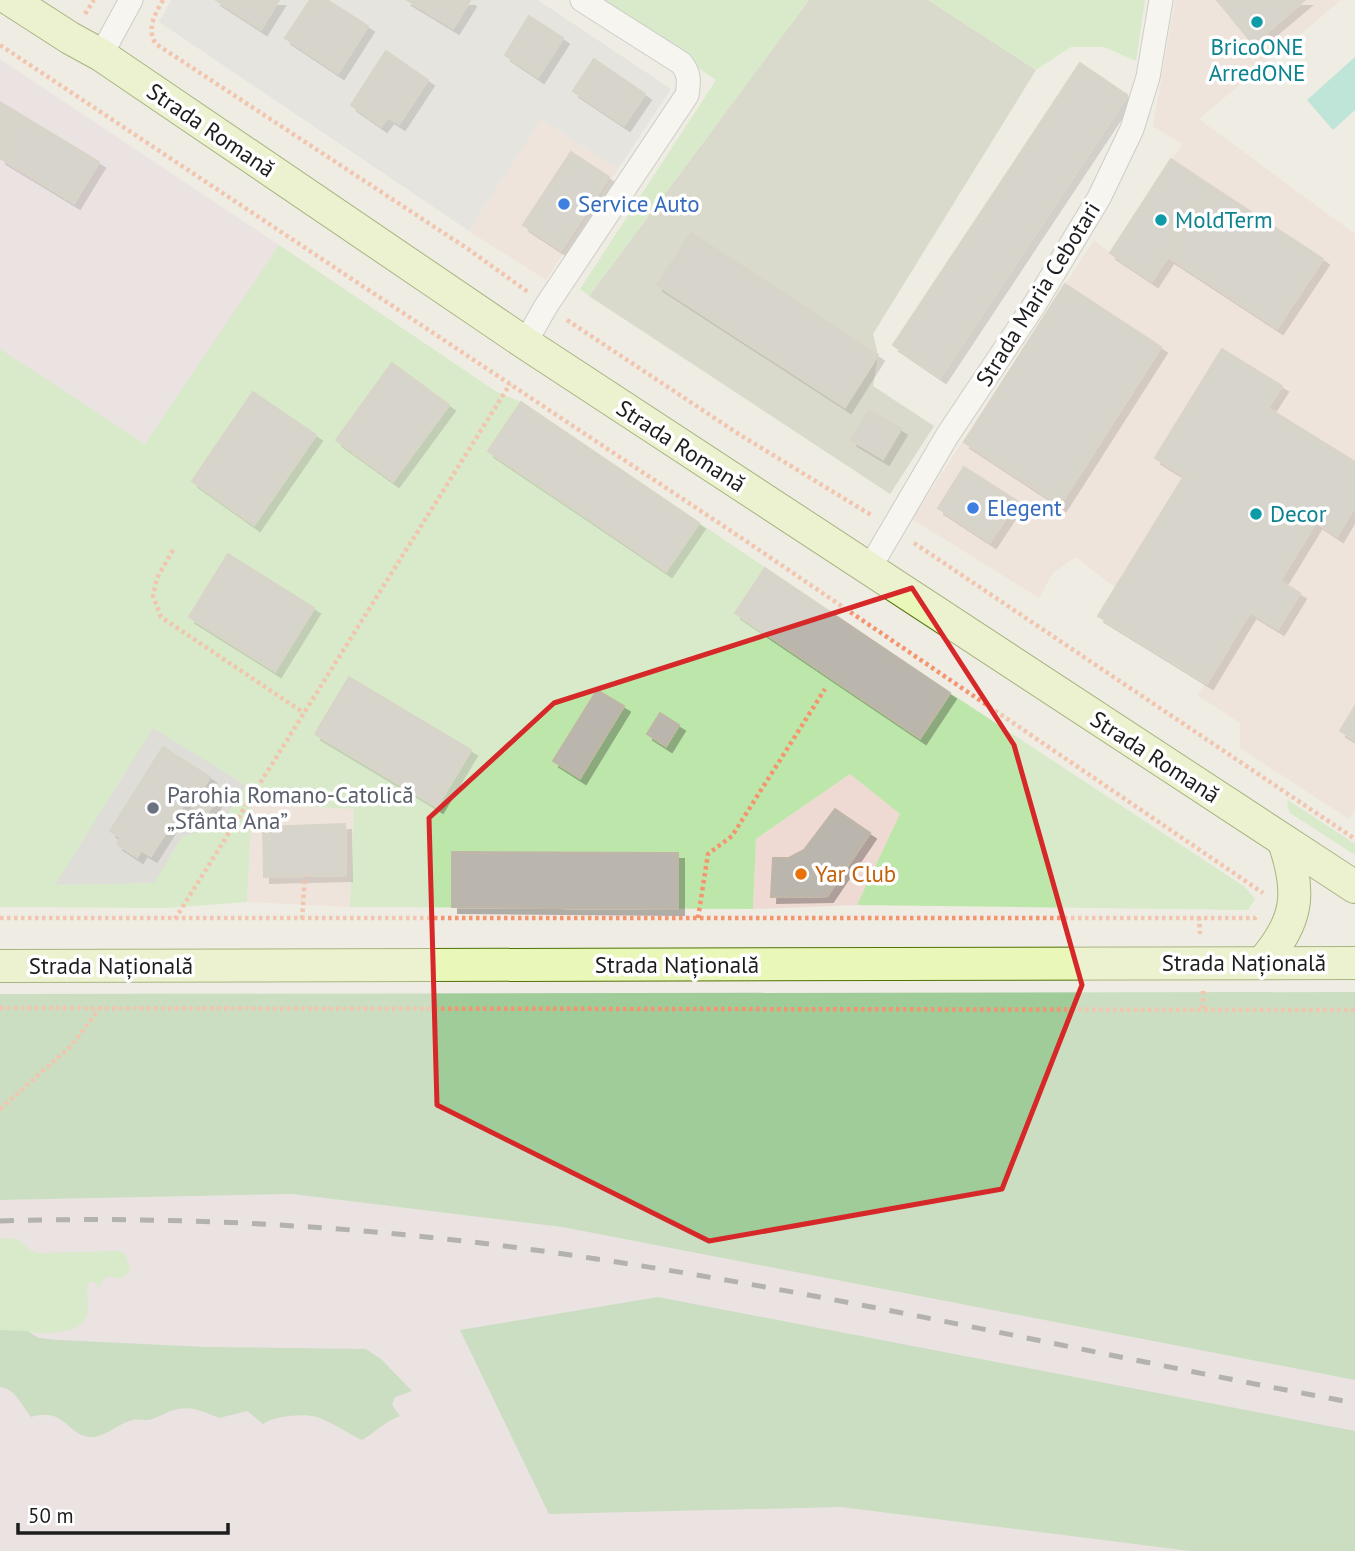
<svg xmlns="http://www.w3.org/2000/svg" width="1355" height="1551" viewBox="0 0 1355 1551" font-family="'PT Sans',sans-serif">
<defs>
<filter id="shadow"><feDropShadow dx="6" dy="6" stdDeviation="0" flood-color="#0004"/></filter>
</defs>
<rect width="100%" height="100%" fill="#eeece3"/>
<path fill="#dbdada" d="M171,0h367l133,89 -53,80 -77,-49 -72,111 -310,-209z"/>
<g fill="#efd9d3">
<path d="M1175,0h166l-142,119 156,115v576l-6,9 -109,-71v-25l-43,-28 9,-12 -108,-67 17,-28 -39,-31 -23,16 -14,25 -127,-79 182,-279 16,13 72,-109 -29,-18z"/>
<path d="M541,120l77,49 -72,111 -77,-49z"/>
<path d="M850,774l51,40 -44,91 -104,4 3,-70z"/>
<path d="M252,804l102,5 -4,98 -103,-5z"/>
</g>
<g fill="#e7d5e1">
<path d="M0,59l279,186 -134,200 -145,-96z"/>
<path d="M292,1194l270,33 793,153v171h-1355v-351z"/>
</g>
<path fill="#cbcbcb" d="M153,727l93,58 -59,98 -133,2z"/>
<path fill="#bfc2af" d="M809,0h119l108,70 -163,264 5,21 -5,31 61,40 -44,68 -301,-198z"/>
<g fill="#bde7aa" fill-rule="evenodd">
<path d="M599,0h210l-220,296 -9,-7 136,-209z"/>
<path d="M928,0h217l-9,61 -32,-14h-33l-35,23z"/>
<path d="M279,245l218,147 24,10 429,291 295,194 10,12 -7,11 -391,-5 43,-91 -50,-40 -94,65 -3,70 -403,-2 4,-98 -102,-5 -5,98 -80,6 -167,-1v-558l145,95zM153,728l93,57 -25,41 -39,11 -28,46 -99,2z"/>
<path d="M1288,800l67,44v11l-65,-42 -3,-7z"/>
<path d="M0,1238l18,1 12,11 8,3 81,-2 6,2 6,19 -10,7 -12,-3 -5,3 -5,9 -4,-6h-5c-6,11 0,21 -3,32 -8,29 -64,16 -87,16z"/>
</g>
<g fill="#9fcc99">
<path d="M1355,992v388l-793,-153 -270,-33 -292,6v-206z"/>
<path d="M658,1297l697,134v120h-165l-349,-44 -292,7 -89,-184z"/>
<path d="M0,1330l27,1 12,7 20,2 148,7 159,2 15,10 31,32 -17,6 -3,8 8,11c-15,5 -24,16 -38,24 -15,-7 -30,-18 -45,-23 -12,-4 -44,-1 -54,7l-16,-13 -28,7c-20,-8 -30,-14 -51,-6 -6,3 -14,7 -20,8 -9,0 -13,-2 -21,2 -12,4 -21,14 -34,15 -26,1 -26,-31 -62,-20 -9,-11 -16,-29 -31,-30z"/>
</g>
<path fill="#84dbc9" d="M1355,57v53l-22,20 -26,-30z"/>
<g fill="#bab5ad" stroke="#bfb6a6" stroke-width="2" filter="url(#shadow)">
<path d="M216,0h63l-18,29z"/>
<path d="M310,0h17l41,26 -30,47 -53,-35z"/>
<path d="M407,0h62l1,1 -17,27z"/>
<path d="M1217,0h88l-52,44z"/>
<path d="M529,16l34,22 -25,39 -33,-22z"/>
<path d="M386,51l42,29 -29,44 -11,-7 -7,9 -30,-21z"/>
<path d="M594,59l51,35 -21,31 -51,-34z"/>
<path d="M1080,63l47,32 -187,282 -47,-32z"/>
<path d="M0,102l99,60 -25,41 -74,-45z"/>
<path d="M571,152l38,25 -48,73 -38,-25z"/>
<path d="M1171,159l42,28 -61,94 -42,-28z"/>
<path d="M1213,187l110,72 -46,69 -110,-72z"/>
<path d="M691,233l187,122 -33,52 -188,-122z"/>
<path d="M1065,284l96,63 -101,158 -96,-63z"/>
<path d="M1222,349l60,37 -14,22 87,54v44l-18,30 -21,-14 -36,59 20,12 -22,36 -28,-17 -43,71 -109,-67 86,-140 -29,-18z"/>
<path d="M392,363l57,42 -56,76 -57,-41z"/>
<path d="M253,392l63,43 -62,90 -62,-44z"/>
<path d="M521,402l178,121 -33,48 -178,-120z"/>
<path d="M869,410l32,19 -18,30 -32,-19z"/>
<path d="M964,467l53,34 -27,41 -52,-34z"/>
<path d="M228,554l86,54 -39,63 -86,-54z"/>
<path d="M765,568l185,125 -30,45 -185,-125z"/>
<path d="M349,677l122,73 -34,57 -122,-73z"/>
<path d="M597,690l27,16 -44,72 -27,-17z"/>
<path d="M1355,706v34l-15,-9z"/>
<path d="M660,713l19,12 -13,21 -19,-12z"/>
<path d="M163,747l47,30 -9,14 15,9 -10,15 -21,-13 -34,54 -10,-6 -4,7 -20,-13 4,-6 -11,-7z"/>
<path d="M835,809l35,24 -43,63 -56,1 2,-39h16l15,-8z"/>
<path d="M345,824l1,51 -82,2 -1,-50z"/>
<path d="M452,852l226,1v56l-226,-2z"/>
</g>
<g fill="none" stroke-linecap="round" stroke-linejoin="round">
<g stroke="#a4a4a4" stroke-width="25">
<g id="street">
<path d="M101,55l30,-55"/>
<path d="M525,343l21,-37 141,-211c2,-13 3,-22 -6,-32l-99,-63"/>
<path d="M869,569l78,-133 88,-132 64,-106 33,-69 16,-52 13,-77"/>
</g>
</g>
<g stroke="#527008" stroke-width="34">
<g id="secondary">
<path d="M11,0l59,38 31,17 424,288 830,544"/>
<path d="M1262,963c36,-41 40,-70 22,-121"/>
<path d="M0,966l1355,-3"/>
</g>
</g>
<g stroke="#f5946e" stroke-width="4.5" stroke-dasharray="3.5 3.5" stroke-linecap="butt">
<path d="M163,0c-8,14 -17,29 -7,44l312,205 60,43"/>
<path d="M85,14l9,-14"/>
<path d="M0,45l743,494 520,354"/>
<path d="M567,320l170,113 134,82"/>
<path d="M914,543l441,296"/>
<path d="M173,550l-16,28 -4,18 8,21 143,96"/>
<path d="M1199,917l1,17"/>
<path d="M0,918h1255l3,-4"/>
<path d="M698,918l10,-64 24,-18 93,-147"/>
<path d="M175,919l335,-535"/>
<path d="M302,919l3,-43"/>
<path d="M1203,991v19"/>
<path d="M0,1008l1355,2"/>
<path d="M0,1109l72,-64 29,-38"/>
</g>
<use href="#street" stroke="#fff" stroke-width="23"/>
<use href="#secondary" stroke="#e9f7b8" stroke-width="32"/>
<path stroke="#6b6b6b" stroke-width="5" stroke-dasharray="14 14" stroke-linecap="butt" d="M0,1221c197,-6 395,7 590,37 257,38 510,98 765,145"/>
</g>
<path d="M0 0H1355V1551H0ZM912,588l102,157 68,240 -80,204 -293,52 -272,-136 -8,-287 125,-115z" fill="#eeece3" fill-opacity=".55" fill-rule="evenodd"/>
<path fill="none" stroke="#d62828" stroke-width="5" stroke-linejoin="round" d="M912,588l102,157 68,240 -80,204 -293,52 -272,-136 -8,-287 125,-115z"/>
<g fill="#0f9aa8" stroke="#fff" stroke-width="2.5">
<circle cx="1257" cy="22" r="7"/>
<circle cx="1161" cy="220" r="7"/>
<circle cx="1256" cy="514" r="7"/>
</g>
<g fill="#3f7fe0" stroke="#fff" stroke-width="2.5">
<circle cx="564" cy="204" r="7"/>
<circle cx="973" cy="508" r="7"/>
</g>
<circle fill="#6b7280" stroke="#fff" stroke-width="2.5" cx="153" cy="808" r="7"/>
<circle fill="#e8710a" stroke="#fff" stroke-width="2.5" cx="801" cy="874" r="7"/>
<g text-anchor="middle" stroke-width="7" stroke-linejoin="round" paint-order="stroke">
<g font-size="23" fill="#0d838f" stroke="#fff" text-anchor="start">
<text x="1257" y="55" text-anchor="middle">BricoONE<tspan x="1257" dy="26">ArredONE</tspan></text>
<text x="1175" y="228">MoldTerm</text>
<text x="1270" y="522">Decor</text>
</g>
<g font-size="23" fill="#1d1d1d" stroke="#fff">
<text transform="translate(211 130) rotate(34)" y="8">Strada Romană</text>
<text transform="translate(1038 294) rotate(-58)" y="8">Strada Maria Cebotari</text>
<text transform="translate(681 446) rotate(33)" y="8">Strada Romană</text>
<text transform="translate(1155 757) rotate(33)" y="8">Strada Romană</text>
<text x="1244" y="971">Strada Națională</text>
<text x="677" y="973">Strada Națională</text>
<text x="111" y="974">Strada Națională</text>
</g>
<g font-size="23" fill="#366cbe" stroke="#fff" text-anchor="start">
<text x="578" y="212">Service Auto</text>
<text x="987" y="516">Elegent</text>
</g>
<g font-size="23" fill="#5b616d" stroke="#fff" text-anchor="start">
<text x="167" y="803">Parohia Romano-Catolică<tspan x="167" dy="26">„Sfânta Ana”</tspan></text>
</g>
<g font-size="23" fill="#c56008" stroke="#fff" text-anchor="start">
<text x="815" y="882">Yar Club</text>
</g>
</g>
<path d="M18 1523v10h210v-10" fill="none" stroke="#1d1d1d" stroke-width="3.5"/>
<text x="28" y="1523" font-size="21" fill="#1d1d1d" stroke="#ffffff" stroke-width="5" paint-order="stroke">50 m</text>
</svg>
